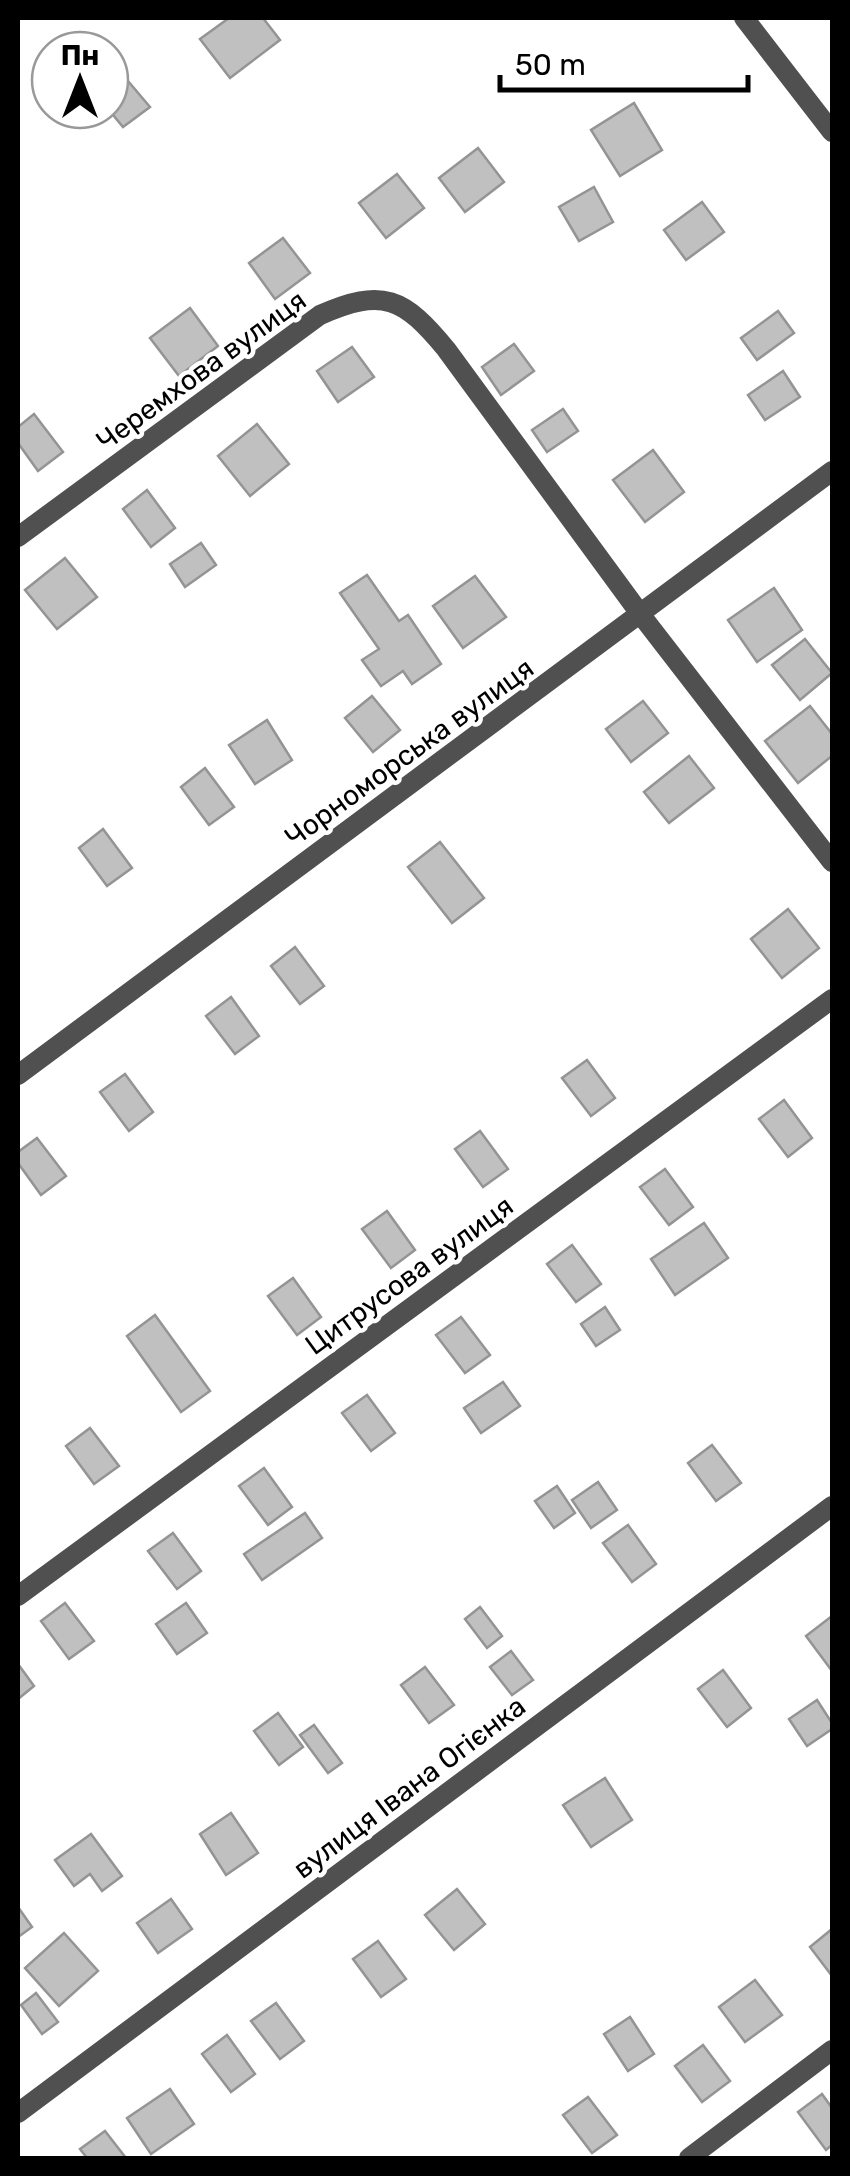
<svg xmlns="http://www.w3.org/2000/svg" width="850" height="2176" viewBox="0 0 850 2176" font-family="Rubik,sans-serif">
<rect width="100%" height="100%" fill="#fff"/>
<g fill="#c0c0c0" stroke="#949494" stroke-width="2.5">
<path d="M229,18h34l17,22 -50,38 -30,-39z"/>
<path d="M128,81l22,26 -27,20 -14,-17 1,-14z"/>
<path d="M634,103l28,47 -42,26 -29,-46z"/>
<path d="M478,148l26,34 -39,30 -26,-34z"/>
<path d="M397,174l27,34 -38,30 -27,-35z"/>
<path d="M594,187l19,35 -34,19 -20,-34z"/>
<path d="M702,202l22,30 -38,28 -22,-30z"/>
<path d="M283,238l27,35 -35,26 -26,-36z"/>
<path d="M190,308l28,38 -39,30 -29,-38z"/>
<path d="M778,311l16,22 -37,27 -16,-22z"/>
<path d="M514,344l20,27 -33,24 -19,-28z"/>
<path d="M352,347l22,30 -36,25 -21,-31z"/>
<path d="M783,371l17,26 -35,23 -17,-25z"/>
<path d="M563,409l15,22 -31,21 -15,-22z"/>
<path d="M34,414l29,38 -25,19 -20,-28v-16z"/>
<path d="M257,424l32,40 -39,32 -32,-40z"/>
<path d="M653,450l31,42 -39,30 -32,-42z"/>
<path d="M147,490l28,38 -24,19 -28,-38z"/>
<path d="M201,543l15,22 -31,22 -15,-23z"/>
<path d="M65,558l32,39 -40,32 -32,-39z"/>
<path d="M367,575l32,46 9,-6 33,49 -29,20 -9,-13 -22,15 -19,-26 17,-11 -39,-56z"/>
<path d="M475,576l31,41 -43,31 -30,-42z"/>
<path d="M774,588l28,42 -45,32 -29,-42z"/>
<path d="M805,639l27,34 -32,27 -28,-35z"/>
<path d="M372,696l28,34 -27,22 -28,-34z"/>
<path d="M643,701l25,32 -37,29 -25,-33z"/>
<path d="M810,706l22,28v22l-34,27 -33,-42z"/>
<path d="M267,720l25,40 -37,24 -26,-39z"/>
<path d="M689,756l25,32 -45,35 -25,-31z"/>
<path d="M205,768l29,39 -25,18 -28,-38z"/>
<path d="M103,829l29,39 -25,18 -28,-38z"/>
<path d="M440,842l44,56 -32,25 -44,-56z"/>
<path d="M788,909l31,39 -37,30 -31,-39z"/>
<path d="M295,947l29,39 -24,18 -29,-38z"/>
<path d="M231,997l28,39 -24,18 -29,-38z"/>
<path d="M587,1060l28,38 -24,18 -29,-38z"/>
<path d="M125,1074l28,38 -24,19 -29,-39z"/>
<path d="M784,1100l28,38 -24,19 -29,-38z"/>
<path d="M480,1131l28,38 -25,18 -28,-38z"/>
<path d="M37,1138l29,38 -25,19 -23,-32v-11z"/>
<path d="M665,1169l28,38 -24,18 -29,-38z"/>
<path d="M387,1211l28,39 -24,18 -29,-39z"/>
<path d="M704,1223l24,35 -53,37 -24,-36z"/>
<path d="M572,1245l29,39 -25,18 -29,-38z"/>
<path d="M293,1278l28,39 -24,18 -29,-39z"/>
<path d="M605,1307l15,23 -24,16 -15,-22z"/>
<path d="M155,1315l55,76 -29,21 -54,-76z"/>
<path d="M461,1317l29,38 -25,18 -29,-38z"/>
<path d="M503,1382l17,24 -39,27 -17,-25z"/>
<path d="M367,1395l28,38 -24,18 -29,-38z"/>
<path d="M90,1428l29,38 -25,18 -28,-38z"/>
<path d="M712,1445l29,38 -25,18 -28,-38z"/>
<path d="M264,1468l28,39 -24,18 -29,-39z"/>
<path d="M598,1482l19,28 -26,18 -19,-28z"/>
<path d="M557,1486l18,27 -21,15 -19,-27z"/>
<path d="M305,1513l17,25 -60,42 -18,-26z"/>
<path d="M628,1525l28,39 -24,18 -29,-39z"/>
<path d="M173,1533l28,38 -24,18 -29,-38z"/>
<path d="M65,1603l29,38 -25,18 -28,-38z"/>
<path d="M186,1603l21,30 -30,21 -21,-30z"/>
<path d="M480,1607l22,29 -15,12 -22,-29z"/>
<path d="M832,1616v55l-26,-35z"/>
<path d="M511,1651l22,29 -21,15 -22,-28z"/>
<path d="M18,1664l16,22 -16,13z"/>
<path d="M425,1667l29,38 -25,18 -28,-38z"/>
<path d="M723,1670l28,38 -24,19 -29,-38z"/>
<path d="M817,1700l15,23v6l-25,17 -18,-27z"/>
<path d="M278,1713l25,34 -24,18 -25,-34z"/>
<path d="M314,1725l28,38 -14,10 -28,-38z"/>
<path d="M605,1778l27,42 -41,27 -28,-42z"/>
<path d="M231,1813l27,40 -32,22 -26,-41z"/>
<path d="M91,1834l31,42 -20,15 -12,-17 -16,12 -19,-26z"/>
<path d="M457,1889l28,35 -31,26 -29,-35z"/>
<path d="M171,1899l21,30 -34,24 -21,-30z"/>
<path d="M18,1907l14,20 -14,10z"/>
<path d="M832,1929v47l-22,-29z"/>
<path d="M64,1933l34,38 -39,35 -34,-38z"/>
<path d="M378,1941l28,38 -25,18 -28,-38z"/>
<path d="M755,1980l27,35 -37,27 -26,-35z"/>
<path d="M36,1993l22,29 -16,12 -21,-29z"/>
<path d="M276,2003l28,38 -24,18 -29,-38z"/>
<path d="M630,2017l24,37 -26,17 -24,-37z"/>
<path d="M227,2035l28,39 -24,18 -29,-38z"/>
<path d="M703,2045l27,36 -28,21 -27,-36z"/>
<path d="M170,2089l24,35 -43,30 -24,-36z"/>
<path d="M822,2094l10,14v37l-6,5 -28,-38z"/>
<path d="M588,2097l29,38 -25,18 -29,-38z"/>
<path d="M105,2131l21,27h-39l-7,-9z"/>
</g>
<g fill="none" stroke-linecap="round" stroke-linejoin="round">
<g stroke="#505050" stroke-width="20">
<path d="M18,537l302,-222c63,-28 84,-17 126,34l195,266 191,247"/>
<path d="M18,1075l814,-604"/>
<path d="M18,1596l814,-597"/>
<path d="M18,2113l814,-607"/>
<path d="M689,2158l143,-108"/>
</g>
<path stroke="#505050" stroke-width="20" d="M744,18l88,114"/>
</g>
<g text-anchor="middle" stroke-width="9" stroke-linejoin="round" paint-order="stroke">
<g font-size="28" fill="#000" stroke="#fff">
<text transform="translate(201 370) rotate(-36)" y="10">Черемхова вулиця</text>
<text transform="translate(409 752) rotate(-36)" y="10">Чорноморська вулиця</text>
<text transform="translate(409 1275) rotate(-36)" y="10">Цитрусова вулиця</text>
<text transform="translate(409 1787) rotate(-37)" y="10">вулиця Івана Огієнка</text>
</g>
</g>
<rect width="850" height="2176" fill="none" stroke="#000000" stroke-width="40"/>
<g transform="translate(80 80)"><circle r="48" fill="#ffffff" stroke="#999999" stroke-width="2.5"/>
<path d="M0-8L18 38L0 25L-18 38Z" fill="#000000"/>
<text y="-15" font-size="28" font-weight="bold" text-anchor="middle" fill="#000000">Пн</text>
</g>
<path d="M500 75v15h248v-15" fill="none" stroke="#000000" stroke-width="5"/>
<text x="515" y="75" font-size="30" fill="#000000" stroke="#ffffff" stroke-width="8" paint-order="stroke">50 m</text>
</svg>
